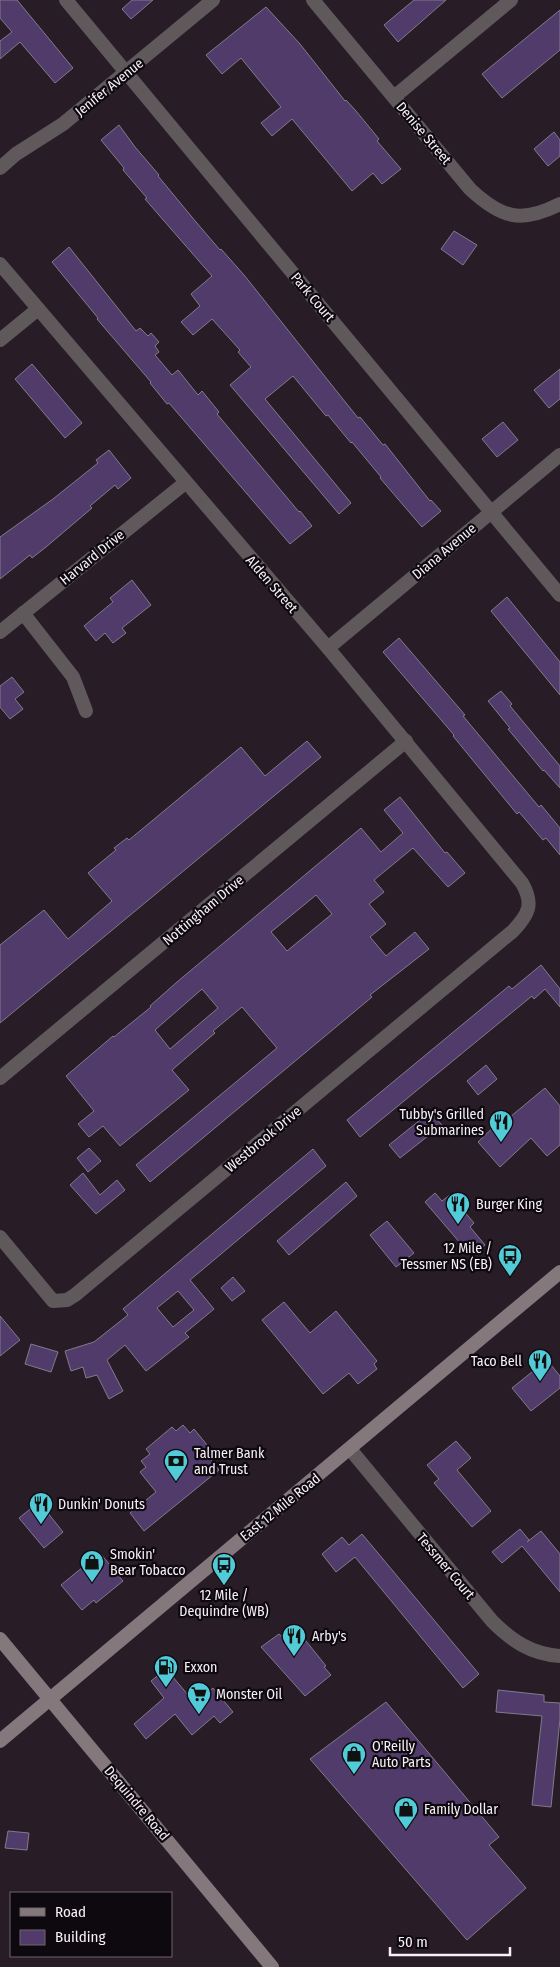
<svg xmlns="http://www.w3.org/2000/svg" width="560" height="1967" viewBox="0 0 560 1967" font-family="'Fira Sans Condensed',sans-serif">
<rect width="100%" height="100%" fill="#281d27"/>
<g fill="#503b6b" stroke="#817b8b" fill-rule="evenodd">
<path d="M0,0h17l56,68 -18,15 -35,-41 -20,17v-18l12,-9 -12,-14z"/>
<path d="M132,0h21l-22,19 -9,-10z"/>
<path d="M414,0h32l-48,42 -14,-17z"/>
<path d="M266,7l34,37 45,57 1,-1 10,11 23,28 -2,2 24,28 -19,15 -9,-11 -21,18 -60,-72 -20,17 -11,-13 20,-16 -40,-49 -19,16 -16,-19z"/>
<path d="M560,10v40l-58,48 -20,-24z"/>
<path d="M119,125l16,22 24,28 -1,1 38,46 24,28 1,-1 23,26 114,143 2,-1 23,28 2,-1 45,57 1,-1 10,11 -19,16 -42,-49 1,-1 -29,-35 -1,1 -23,-28 -2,1 -33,-40 -28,23 86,104 -12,11 -109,-129 21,-18 -13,-15 2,-2 -28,-31 -19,16 -12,-13 19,-16 -9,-12 21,-18 -67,-77 2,-1 -24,-28 1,-2 -23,-28z"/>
<path d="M554,132l6,8v16l-12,10 -14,-17z"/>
<path d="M454,231l23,14 -14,20 -22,-16z"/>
<path d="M69,247l67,84 4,-3 8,8 3,-3 8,9 -4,4 4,6 -4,3 17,20 6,-5 20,25 4,-4 17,21 -2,2 82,98 1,-1 12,15 -22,18 -121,-141 -2,1 -17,-21 1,-1 -54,-63 1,-1 -46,-56z"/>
<path d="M32,364l50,59 -17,15 -50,-59z"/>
<path d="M560,369v30l-11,9 -15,-18z"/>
<path d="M503,422l15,18 -21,17 -15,-18z"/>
<path d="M109,450l22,28 -13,11 -3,-4 -25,21 2,2 -46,39 -14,11 -2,-3 -30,24v-42l53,-38 45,-36 -2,-3z"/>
<path d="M132,580l19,25 -29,23 4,5 -13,10 -8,-10 -9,8 -12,-15 29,-24 -3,-4z"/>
<path d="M507,597l53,65v33l-69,-84z"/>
<path d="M399,638l66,77 -2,1 76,91 2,-2 19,23v27l-14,-17 -3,2 -24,-28 -2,2 -64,-78 1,-1 -71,-83z"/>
<path d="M12,677l12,15 -9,7 8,10 -13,10 -10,-12v-21z"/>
<path d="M501,691l11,13 -2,2 50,60v22l-16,-18 -1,1 -35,-42 2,-1 -22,-27z"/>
<path d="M307,741l14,16 -321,266v-78l44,-35 24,29 44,-38 -24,-28 28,-23 -2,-2 13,-10 2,2 112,-93 24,29z"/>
<path d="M400,797l45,56 2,-1 18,21 -17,14 -35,-39 -39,32 10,12 -15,12 17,20 -16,13 16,19 29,-24 14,17 -59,46 2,2 -222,185 -14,-17 141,-117 -35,-41 -29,24 2,2 -43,37 17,20 -69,56 -17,-20 -14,11 -11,-13 16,-13 -28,-35 47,-40 1,1 37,-30 -1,-1 27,-24 184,-154 20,24 22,-19 -19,-23zM316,895l16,19 -45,37 -16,-19zM202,989l16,19 -48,41 -15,-19z"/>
<path d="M541,965l19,24v18l-15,-18 -11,10 -2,-3 -172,141 -13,-17 162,-134 3,3z"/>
<path d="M486,1065l11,14 -19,16 -11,-14z"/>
<path d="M545,1088l15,18v39l-13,11 -16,-18 -31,29 -22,-25 24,-23 2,3z"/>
<path d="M430,1112l12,13 -42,33 -11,-13z"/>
<path d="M89,1148l12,13 -13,11 -11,-14z"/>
<path d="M313,1149l13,17 -136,114 24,29 -29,24 4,4 -43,34 -21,-26 -18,15 16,31 -14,8 -12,-24 -11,3 -3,-11 -12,4 -6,-20 29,-9 34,-27 -5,-6zM178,1291l16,19 -21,17 -16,-19z"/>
<path d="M83,1173l17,22 17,-15 8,10 -29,24 -26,-29z"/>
<path d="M346,1182l11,14 -68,59 -12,-14z"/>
<path d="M435,1193l7,8 8,-6 24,28 -4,4 15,18 -11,10 -10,-13 -3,2 -36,-42z"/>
<path d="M387,1221l27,32 -18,14 -26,-32z"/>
<path d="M233,1277l12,14 -13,10 -11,-13z"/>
<path d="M284,1302l26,31 26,-22 41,50 -3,3 3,5 -19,15 -9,-11 -26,21 -61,-74z"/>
<path d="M0,1316l20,24 -20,16z"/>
<path d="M31,1344l27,8 -7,20 -26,-8z"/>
<path d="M547,1360l13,16v12l-29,23 -19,-23z"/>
<path d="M183,1425l7,8 4,-4 22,27 -5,4 8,10 -75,61 -14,-18 26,-21 -16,-20 6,-5 -5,-6 9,-7 -4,-5 26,-22 4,4z"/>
<path d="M456,1441l15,17 -14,12 34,41 -19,16 -38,-44 5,-4 -12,-14z"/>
<path d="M39,1502l24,30 -19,16 -25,-30z"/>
<path d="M520,1529l9,11 -2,2 14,-11 19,23v38l-38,-46 -20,17 -10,-11z"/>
<path d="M362,1534l117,140 -16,14 -108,-131 -19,15 -14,-18 20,-17 7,8z"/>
<path d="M100,1553l23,28 -27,22 -2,-3 -12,10 -21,-25z"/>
<path d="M298,1631l28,35 -2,1 7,8 -26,21 -44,-49 18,-13 8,7z"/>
<path d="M166,1669l29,34 18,-15 20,24 -13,11 -6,-7 -22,19 -17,-21 -29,25 -12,-15 30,-26 -13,-17z"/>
<path d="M498,1690l46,5v7l16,1v16l-9,88 -19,-2 10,-89 -46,-4z"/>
<path d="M386,1702l113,135 -10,8 37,43 -59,52 -157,-181z"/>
<path d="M8,1831l21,2 -2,17 -22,-2z"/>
</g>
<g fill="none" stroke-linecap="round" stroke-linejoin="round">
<g stroke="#60595c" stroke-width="14">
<path d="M66,0l494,595"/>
<path d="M313,0l157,189c31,29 51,35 90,15"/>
<path d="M394,97l117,-97"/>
<path d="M0,168l16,-14 47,-30 150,-124"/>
<path d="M0,264l328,384 194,235c12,21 7,31 -9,48l-438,364 -8,5 -14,1 -53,-64"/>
<path d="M0,340l38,-31"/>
<path d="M23,613l50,64 13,34"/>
<path d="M0,632l185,-149"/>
<path d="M328,648l232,-193"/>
<path d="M0,1078l406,-337"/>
<path d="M350,1449l142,172c20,20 39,33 68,35"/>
</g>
<g stroke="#84787d" stroke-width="14">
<path d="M0,1639l272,328"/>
<path d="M0,1741l560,-469"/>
</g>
</g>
<defs>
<g id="restaurant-pin" transform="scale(1.25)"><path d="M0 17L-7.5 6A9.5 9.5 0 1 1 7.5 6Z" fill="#52cbd8" stroke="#0e090e"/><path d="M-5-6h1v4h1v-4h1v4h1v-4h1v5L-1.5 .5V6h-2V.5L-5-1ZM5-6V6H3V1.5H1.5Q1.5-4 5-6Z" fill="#111"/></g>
<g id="bus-pin" transform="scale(1.25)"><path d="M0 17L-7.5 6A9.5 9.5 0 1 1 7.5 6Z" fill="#52cbd8" stroke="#0e090e"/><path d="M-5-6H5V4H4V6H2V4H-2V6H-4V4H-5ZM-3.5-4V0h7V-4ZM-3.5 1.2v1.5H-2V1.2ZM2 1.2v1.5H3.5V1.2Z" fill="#111"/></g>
<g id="bank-pin" transform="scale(1.25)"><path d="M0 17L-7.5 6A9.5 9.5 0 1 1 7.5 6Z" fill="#52cbd8" stroke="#0e090e"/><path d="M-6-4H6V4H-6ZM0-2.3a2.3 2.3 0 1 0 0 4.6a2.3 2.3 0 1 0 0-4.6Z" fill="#111"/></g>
<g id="shop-pin" transform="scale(1.25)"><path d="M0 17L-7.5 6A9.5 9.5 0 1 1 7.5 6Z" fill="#52cbd8" stroke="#0e090e"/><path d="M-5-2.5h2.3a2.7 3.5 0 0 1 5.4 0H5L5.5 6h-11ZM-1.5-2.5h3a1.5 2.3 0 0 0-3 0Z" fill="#111"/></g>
<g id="fuel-pin" transform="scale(1.25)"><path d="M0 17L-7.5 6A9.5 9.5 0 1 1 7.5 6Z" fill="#52cbd8" stroke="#0e090e"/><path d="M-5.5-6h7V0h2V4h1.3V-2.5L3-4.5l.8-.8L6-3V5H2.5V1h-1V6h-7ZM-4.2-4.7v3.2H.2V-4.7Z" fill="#111"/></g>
<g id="supermarket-pin" transform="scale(1.25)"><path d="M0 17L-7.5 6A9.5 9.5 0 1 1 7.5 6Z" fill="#52cbd8" stroke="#0e090e"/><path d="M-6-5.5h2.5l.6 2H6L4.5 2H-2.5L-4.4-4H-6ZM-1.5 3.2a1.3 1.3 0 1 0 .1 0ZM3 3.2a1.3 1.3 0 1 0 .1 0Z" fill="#111"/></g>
</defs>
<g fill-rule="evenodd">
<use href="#restaurant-pin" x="501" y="1122"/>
<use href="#restaurant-pin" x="458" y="1204"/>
<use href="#bus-pin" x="510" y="1256"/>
<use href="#restaurant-pin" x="540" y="1361"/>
<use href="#bank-pin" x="176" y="1461"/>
<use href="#restaurant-pin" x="41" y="1504"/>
<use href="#shop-pin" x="92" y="1562"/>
<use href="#bus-pin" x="224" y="1565"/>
<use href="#restaurant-pin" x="294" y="1636"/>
<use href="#fuel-pin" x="166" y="1667"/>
<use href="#supermarket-pin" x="199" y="1694"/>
<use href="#shop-pin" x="354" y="1754"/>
<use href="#shop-pin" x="406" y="1809"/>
</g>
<g text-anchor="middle" stroke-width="4.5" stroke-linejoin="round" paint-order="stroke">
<g font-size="14" fill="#f8f0f7" stroke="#0e090e">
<text transform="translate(109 87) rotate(-39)" y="5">Jenifer Avenue</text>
<text transform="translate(424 133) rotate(50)" y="5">Denise Street</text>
<text transform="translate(313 297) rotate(50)" y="5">Park Court</text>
<text transform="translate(444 551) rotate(-40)" y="5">Diana Avenue</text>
<text transform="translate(92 557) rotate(-39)" y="5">Harvard Drive</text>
<text transform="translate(272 584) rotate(49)" y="5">Alden Street</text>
<text transform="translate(203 910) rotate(-40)" y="5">Nottingham Drive</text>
<text transform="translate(263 1139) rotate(-40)" y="5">Westbrook Drive</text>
<text transform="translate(280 1507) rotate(-39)" y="5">East 12 Mile Road</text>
<text transform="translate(446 1566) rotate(50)" y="5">Tessmer Court</text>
<text transform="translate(137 1803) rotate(50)" y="5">Dequindre Road</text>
</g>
<g font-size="14" fill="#f8f0f7" stroke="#0e090e" text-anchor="start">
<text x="484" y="1119" text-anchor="end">Tubby's Grilled<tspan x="484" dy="16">Submarines</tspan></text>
<text x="476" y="1209">Burger King</text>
<text x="492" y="1253" text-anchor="end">12 Mile /<tspan x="492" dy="16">Tessmer NS (EB)</tspan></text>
<text x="522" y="1366" text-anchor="end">Taco Bell</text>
<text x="194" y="1458">Talmer Bank<tspan x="194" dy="16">and Trust</tspan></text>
<text x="58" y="1509">Dunkin' Donuts</text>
<text x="110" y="1559">Smokin'<tspan x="110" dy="16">Bear Tobacco</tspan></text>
<text x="224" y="1600" text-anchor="middle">12 Mile /<tspan x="224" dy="16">Dequindre (WB)</tspan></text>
<text x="312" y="1641">Arby's</text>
<text x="184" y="1672">Exxon</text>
<text x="216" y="1699">Monster Oil</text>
<text x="372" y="1751">O'Reilly<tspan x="372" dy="16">Auto Parts</tspan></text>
<text x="424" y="1814">Family Dollar</text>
</g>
</g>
<rect x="10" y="1892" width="162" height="65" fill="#0e090e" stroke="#6c656b"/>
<rect x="20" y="1908" width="25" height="8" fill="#84787d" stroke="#6c656b"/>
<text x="55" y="1917" font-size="15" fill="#f8f0f7">Road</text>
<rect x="20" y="1930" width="25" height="15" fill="#503b6b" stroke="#6c656b"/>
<text x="55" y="1942" font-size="15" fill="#f8f0f7">Building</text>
<path d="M390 1947v8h120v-8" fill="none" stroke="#f8f0f7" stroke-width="2.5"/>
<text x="398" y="1947" font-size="15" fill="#f8f0f7" stroke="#0e090e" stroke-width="4" paint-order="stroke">50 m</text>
</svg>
